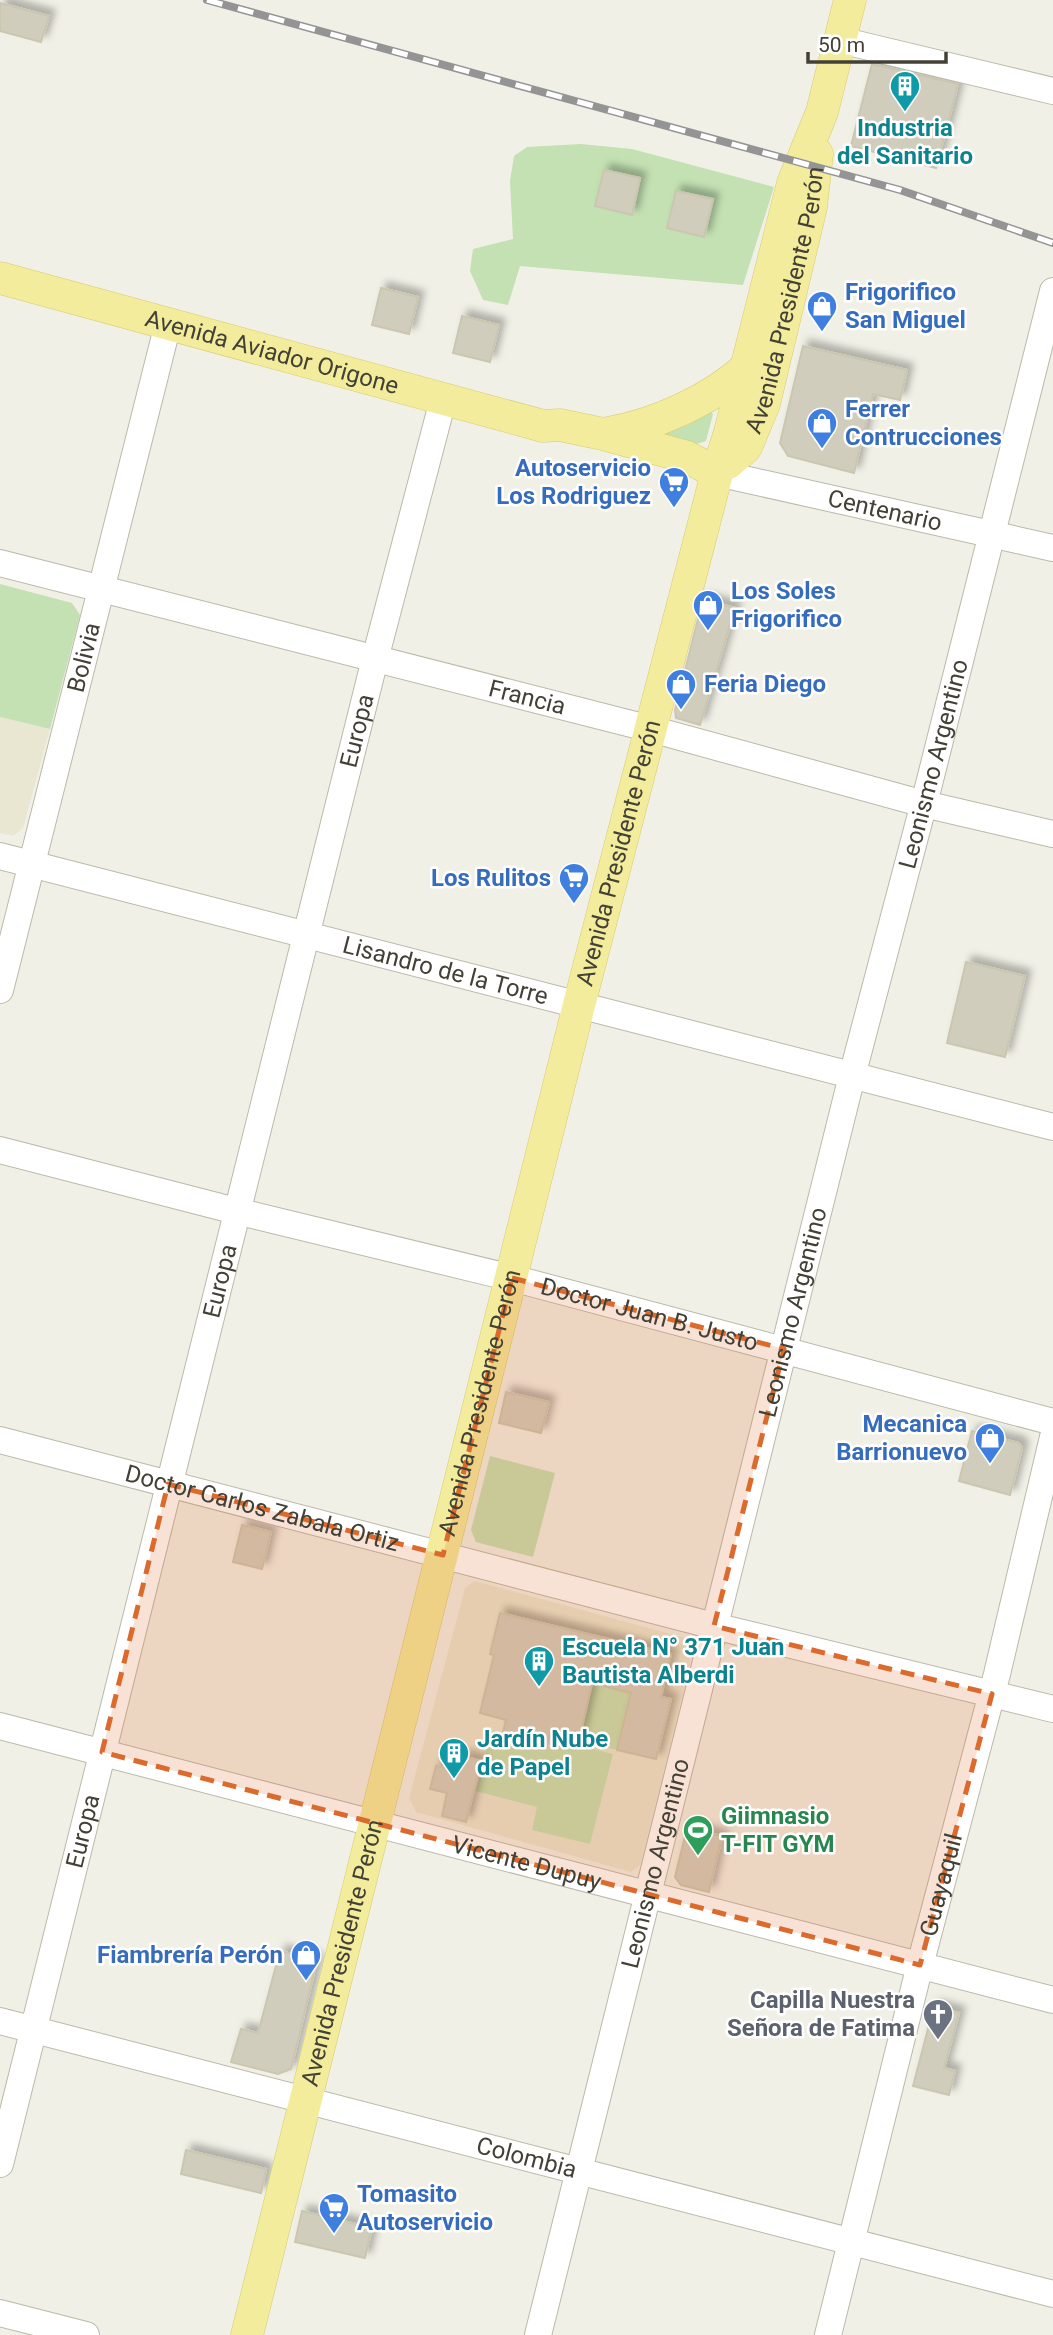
<svg xmlns="http://www.w3.org/2000/svg" width="1053" height="2335" viewBox="0 0 1053 2335" font-family="Roboto,sans-serif">
<defs>
<filter id="shadow"><feDropShadow dx="6" dy="-6" stdDeviation="3.5" flood-color="#0004"/></filter>
</defs>
<rect width="100%" height="100%" fill="#f1f0e6"/>
<g fill="#e9e7d1">
<path d="M0,717l50,12 -27,99 -10,8 -13,-3z"/>
<path d="M475,1581l214,58 5,9 -53,216 -10,8 -215,-60 -7,-14 56,-210z"/>
</g>
<g fill="#c3e1b2">
<path d="M581,144l51,5 142,38 -31,98 -223,-19 -12,39 -25,-5 -13,-29 3,-22 40,-10 -3,-58 4,-25 13,-9z"/>
<path d="M710,412l3,2 -7,27 -16,5 -27,-6v-6z"/>
<path d="M0,584l72,19 8,12 -30,114 -50,-12z"/>
<path d="M490,1456l65,17 -22,84 -57,-15 -5,-12z"/>
<path d="M592,1683l39,10 -14,57 -38,-10z"/>
<path d="M491,1733l61,15 3,-8 58,14 -23,90 -58,-14 5,-23 -61,-16z"/>
</g>
<g fill="#d1cdbc" stroke="#cbc6b0" stroke-width="2" filter="url(#shadow)">
<path d="M0,3l49,13 -8,26 -41,-11z"/>
<path d="M872,64l86,20 -22,84 -85,-22z"/>
<path d="M604,170l36,8 -8,37 -37,-9z"/>
<path d="M676,191l37,8 -9,38 -37,-9z"/>
<path d="M381,288l37,9 -9,37 -37,-9z"/>
<path d="M462,316l37,9 -9,37 -37,-9z"/>
<path d="M803,346l104,24 -7,30 -27,-6 -19,79 -66,-17 -8,-13z"/>
<path d="M703,599l32,9 -35,117 -24,-7 -1,-8z"/>
<path d="M966,962l59,14 -20,81 -58,-14z"/>
<path d="M506,1392l43,10 -8,31 -42,-10z"/>
<path d="M972,1431l47,12 3,5 -12,47 -51,-14z"/>
<path d="M242,1525l29,7 -9,37 -29,-7z"/>
<path d="M500,1613l171,41 -10,43 10,2 -15,60 -39,-9 14,-57 -39,-10 -13,57 -29,-7 -3,14 -45,-11 4,-16 -26,-7 14,-58 -4,-1z"/>
<path d="M463,1756l18,5 -15,61 -24,-6 5,-23 -17,-4 6,-23 23,5z"/>
<path d="M687,1828l35,8 -13,56 -28,-7 -6,-8z"/>
<path d="M280,1951l37,9 -26,109 -13,5 -47,-12 10,-33 17,4z"/>
<path d="M934,2006l25,7 -15,55 11,3 -6,24 -36,-9z"/>
<path d="M186,2150l80,19 -5,24 -80,-19z"/>
<path d="M302,2211l70,17 -7,30 -70,-16z"/>
</g>
<g fill="none" stroke-linecap="round" stroke-linejoin="round">
<g stroke="#bbb9a9" stroke-width="28">
<g id="minor">
<path d="M840,40l213,51"/>
<path id="s1" d="M717,473l336,75"/>
<path id="s2" d="M0,563l651,166 273,75 129,30"/>
<path id="s3" d="M0,856l1053,271"/>
<path id="s4" d="M0,990l168,-666"/>
<path id="s5" d="M0,1150l236,61 276,67 541,144"/>
<path id="s6" d="M0,1440l714,186 339,83"/>
<path id="s7" d="M0,1726l1053,274"/>
<path id="s8" d="M0,2021l1053,273"/>
<path id="s9" d="M0,2164l375,-1505 68,-259"/>
<path d="M0,2313l86,22"/>
<path id="s10" d="M538,2335l314,-1259 77,-292 124,-493"/>
<path id="s11" d="M828,2335l92,-370 77,-291 56,-237"/>
</g>
</g>
<g stroke="#d6cc6e" stroke-width="33">
<g id="major">
<path id="s12" d="M0,278l543,148 17,-1 43,9 84,23 30,16"/>
<path d="M608,433c47,-8 103,-33 138,-65"/>
<path id="s13" d="M728,463l18,-16 18,-43 47,-197 6,-53"/>
<path id="s14" d="M247,2335l332,-1330 138,-532 13,-41 63,-249 29,-71 28,-112"/>
</g>
</g>
<use href="#minor" stroke="#fff" stroke-width="26"/>
<use href="#major" stroke="#f3ec9c" stroke-width="32"/>
<g stroke="#949494" stroke-width="8">
<path id="rail" d="M207,0l693,190 153,53"/>
</g>
<use href="#rail" stroke="#fff" stroke-width="5" stroke-dasharray="16" stroke-linecap="butt"/>
</g>
<path fill="#db6a2c" fill-opacity="0.2" stroke="#db6a2c" stroke-width="5" stroke-dasharray="14 9" stroke-linejoin="round" d="M512,1278l272,71 -70,277 278,68 -72,271 -818,-213 66,-268 275,71z"/>
<defs>
<g id="building-pin" transform="scale(1.575)"><path d="M0 17L-7.5 6A9.5 9.5 0 1 1 7.5 6Z" fill="#0f9aa8" stroke="#fff"/><path d="M-4-6H4V6H1V3H-1V6H-4ZM-2.5-4.3h1.7v1.8h-1.7ZM.8-4.3h1.7v1.8H.8ZM-2.5-1h1.7V.8h-1.7ZM.8-1h1.7V.8H.8Z" fill="#fff"/></g>
<g id="shop-pin" transform="scale(1.575)"><path d="M0 17L-7.5 6A9.5 9.5 0 1 1 7.5 6Z" fill="#3f7fe0" stroke="#fff"/><path d="M-5-2.5h2.3a2.7 3.5 0 0 1 5.4 0H5L5.5 6h-11ZM-1.5-2.5h3a1.5 2.3 0 0 0-3 0Z" fill="#fff"/></g>
<g id="supermarket-pin" transform="scale(1.575)"><path d="M0 17L-7.5 6A9.5 9.5 0 1 1 7.5 6Z" fill="#3f7fe0" stroke="#fff"/><path d="M-6-5.5h2.5l.6 2H6L4.5 2H-2.5L-4.4-4H-6ZM-1.5 3.2a1.3 1.3 0 1 0 .1 0ZM3 3.2a1.3 1.3 0 1 0 .1 0Z" fill="#fff"/></g>
<g id="stadium-pin" transform="scale(1.575)"><path d="M0 17L-7.5 6A9.5 9.5 0 1 1 7.5 6Z" fill="#2e9e5b" stroke="#fff"/><path d="M0-5a6.5 5 0 1 0 0 10a6.5 5 0 1 0 0-10ZM-3.5-1.8h7v3.6h-7Z" fill="#fff"/></g>
<g id="church-pin" transform="scale(1.575)"><path d="M0 17L-7.5 6A9.5 9.5 0 1 1 7.5 6Z" fill="#6b7280" stroke="#fff"/><path d="M-1.2-6h2.4v3.5h3.3v2.4h-3.3V6h-2.4V-.1h-3.3v-2.4h3.3Z" fill="#fff"/></g>
</defs>
<g fill-rule="evenodd">
<use href="#building-pin" x="905" y="86"/>
<use href="#shop-pin" x="822" y="306"/>
<use href="#shop-pin" x="822" y="423"/>
<use href="#supermarket-pin" x="674" y="482"/>
<use href="#shop-pin" x="708" y="605"/>
<use href="#shop-pin" x="681" y="684"/>
<use href="#supermarket-pin" x="574" y="878"/>
<use href="#shop-pin" x="990" y="1438"/>
<use href="#building-pin" x="539" y="1661"/>
<use href="#building-pin" x="454" y="1753"/>
<use href="#stadium-pin" x="698" y="1830"/>
<use href="#shop-pin" x="306" y="1955"/>
<use href="#church-pin" x="938" y="2014"/>
<use href="#supermarket-pin" x="334" y="2208"/>
</g>
<g text-anchor="middle" stroke-width="5" stroke-linejoin="round" paint-order="stroke">
<g font-size="24" font-weight="bold" fill="#0d838f" stroke="#fff" text-anchor="start">
<text x="905" y="136" text-anchor="middle">Industria<tspan x="905" dy="28">del Sanitario</tspan></text>
<text x="562" y="1655">Escuela N° 371 Juan<tspan x="562" dy="28">Bautista Alberdi</tspan></text>
<text x="477" y="1747">Jardín Nube<tspan x="477" dy="28">de Papel</tspan></text>
</g>
<g font-size="24" font-weight="bold" fill="#366cbe" stroke="#fff" text-anchor="start">
<text x="845" y="300">Frigorifico<tspan x="845" dy="28">San Miguel</tspan></text>
<text x="845" y="417">Ferrer<tspan x="845" dy="28">Contrucciones</tspan></text>
<text x="651" y="476" text-anchor="end">Autoservicio<tspan x="651" dy="28">Los Rodriguez</tspan></text>
<text x="731" y="599">Los Soles<tspan x="731" dy="28">Frigorifico</tspan></text>
<text x="704" y="692">Feria Diego</text>
<text x="551" y="886" text-anchor="end">Los Rulitos</text>
<text x="967" y="1432" text-anchor="end">Mecanica<tspan x="967" dy="28">Barrionuevo</tspan></text>
<text x="283" y="1963" text-anchor="end">Fiambrería Perón</text>
<text x="357" y="2202">Tomasito<tspan x="357" dy="28">Autoservicio</tspan></text>
</g>
<g font-size="24" fill="#434036" stroke="#fff">
<text dy="8" stroke="none"><textPath href="#s13" startOffset="177">Avenida Presidente Perón</textPath></text>
<text dy="8" stroke="none"><textPath href="#s12" startOffset="282">Avenida Aviador Origone</textPath></text>
<text dy="8" stroke="none"><textPath href="#s1" startOffset="172">Centenario</textPath></text>
<text dy="8" stroke="none"><textPath href="#s4" startOffset="343">Bolivia</textPath></text>
<text dy="8" stroke="none"><textPath href="#s2" startOffset="544">Francia</textPath></text>
<text dy="8" stroke="none"><textPath href="#s9" startOffset="1477">Europa</textPath></text>
<text dy="8" stroke="none"><textPath href="#s10" startOffset="1620">Leonismo Argentino</textPath></text>
<text dy="8" stroke="none"><textPath href="#s14" startOffset="1528">Avenida Presidente Perón</textPath></text>
<text dy="8" stroke="none"><textPath href="#s3" startOffset="460">Lisandro de la Torre</textPath></text>
<text dy="8" stroke="none"><textPath href="#s9" startOffset="910">Europa</textPath></text>
<text dy="8" stroke="none"><textPath href="#s10" startOffset="1054">Leonismo Argentino</textPath></text>
<text dy="8" stroke="none"><textPath href="#s5" startOffset="670">Doctor Juan B. Justo</textPath></text>
<text dy="8" stroke="none"><textPath href="#s14" startOffset="961">Avenida Presidente Perón</textPath></text>
<text dy="8" stroke="none"><textPath href="#s6" startOffset="271">Doctor Carlos Zabala Ortiz</textPath></text>
<text dy="8" stroke="none"><textPath href="#s9" startOffset="343">Europa</textPath></text>
<text dy="8" stroke="none"><textPath href="#s7" startOffset="544">Vicente Dupuy</textPath></text>
<text dy="8" stroke="none"><textPath href="#s10" startOffset="486">Leonismo Argentino</textPath></text>
<text dy="8" stroke="none"><textPath href="#s11" startOffset="464">Guayaquil</textPath></text>
<text dy="8" stroke="none"><textPath href="#s14" startOffset="394">Avenida Presidente Perón</textPath></text>
<text dy="8" stroke="none"><textPath href="#s8" startOffset="544">Colombia</textPath></text>
</g>
<g font-size="24" font-weight="bold" fill="#27864d" stroke="#fff" text-anchor="start">
<text x="721" y="1824">Giimnasio<tspan x="721" dy="28">T-FIT GYM</tspan></text>
</g>
<g font-size="24" font-weight="bold" fill="#5b616d" stroke="#fff" text-anchor="end">
<text x="915" y="2008">Capilla Nuestra<tspan x="915" dy="28">Señora de Fatima</tspan></text>
</g>
</g>
<path d="M808 52v10h138v-10" fill="none" stroke="#434036" stroke-width="3.5"/>
<text x="818" y="52" font-size="21" fill="#434036" stroke="#ffffff" stroke-width="5" paint-order="stroke">50 m</text>
</svg>
